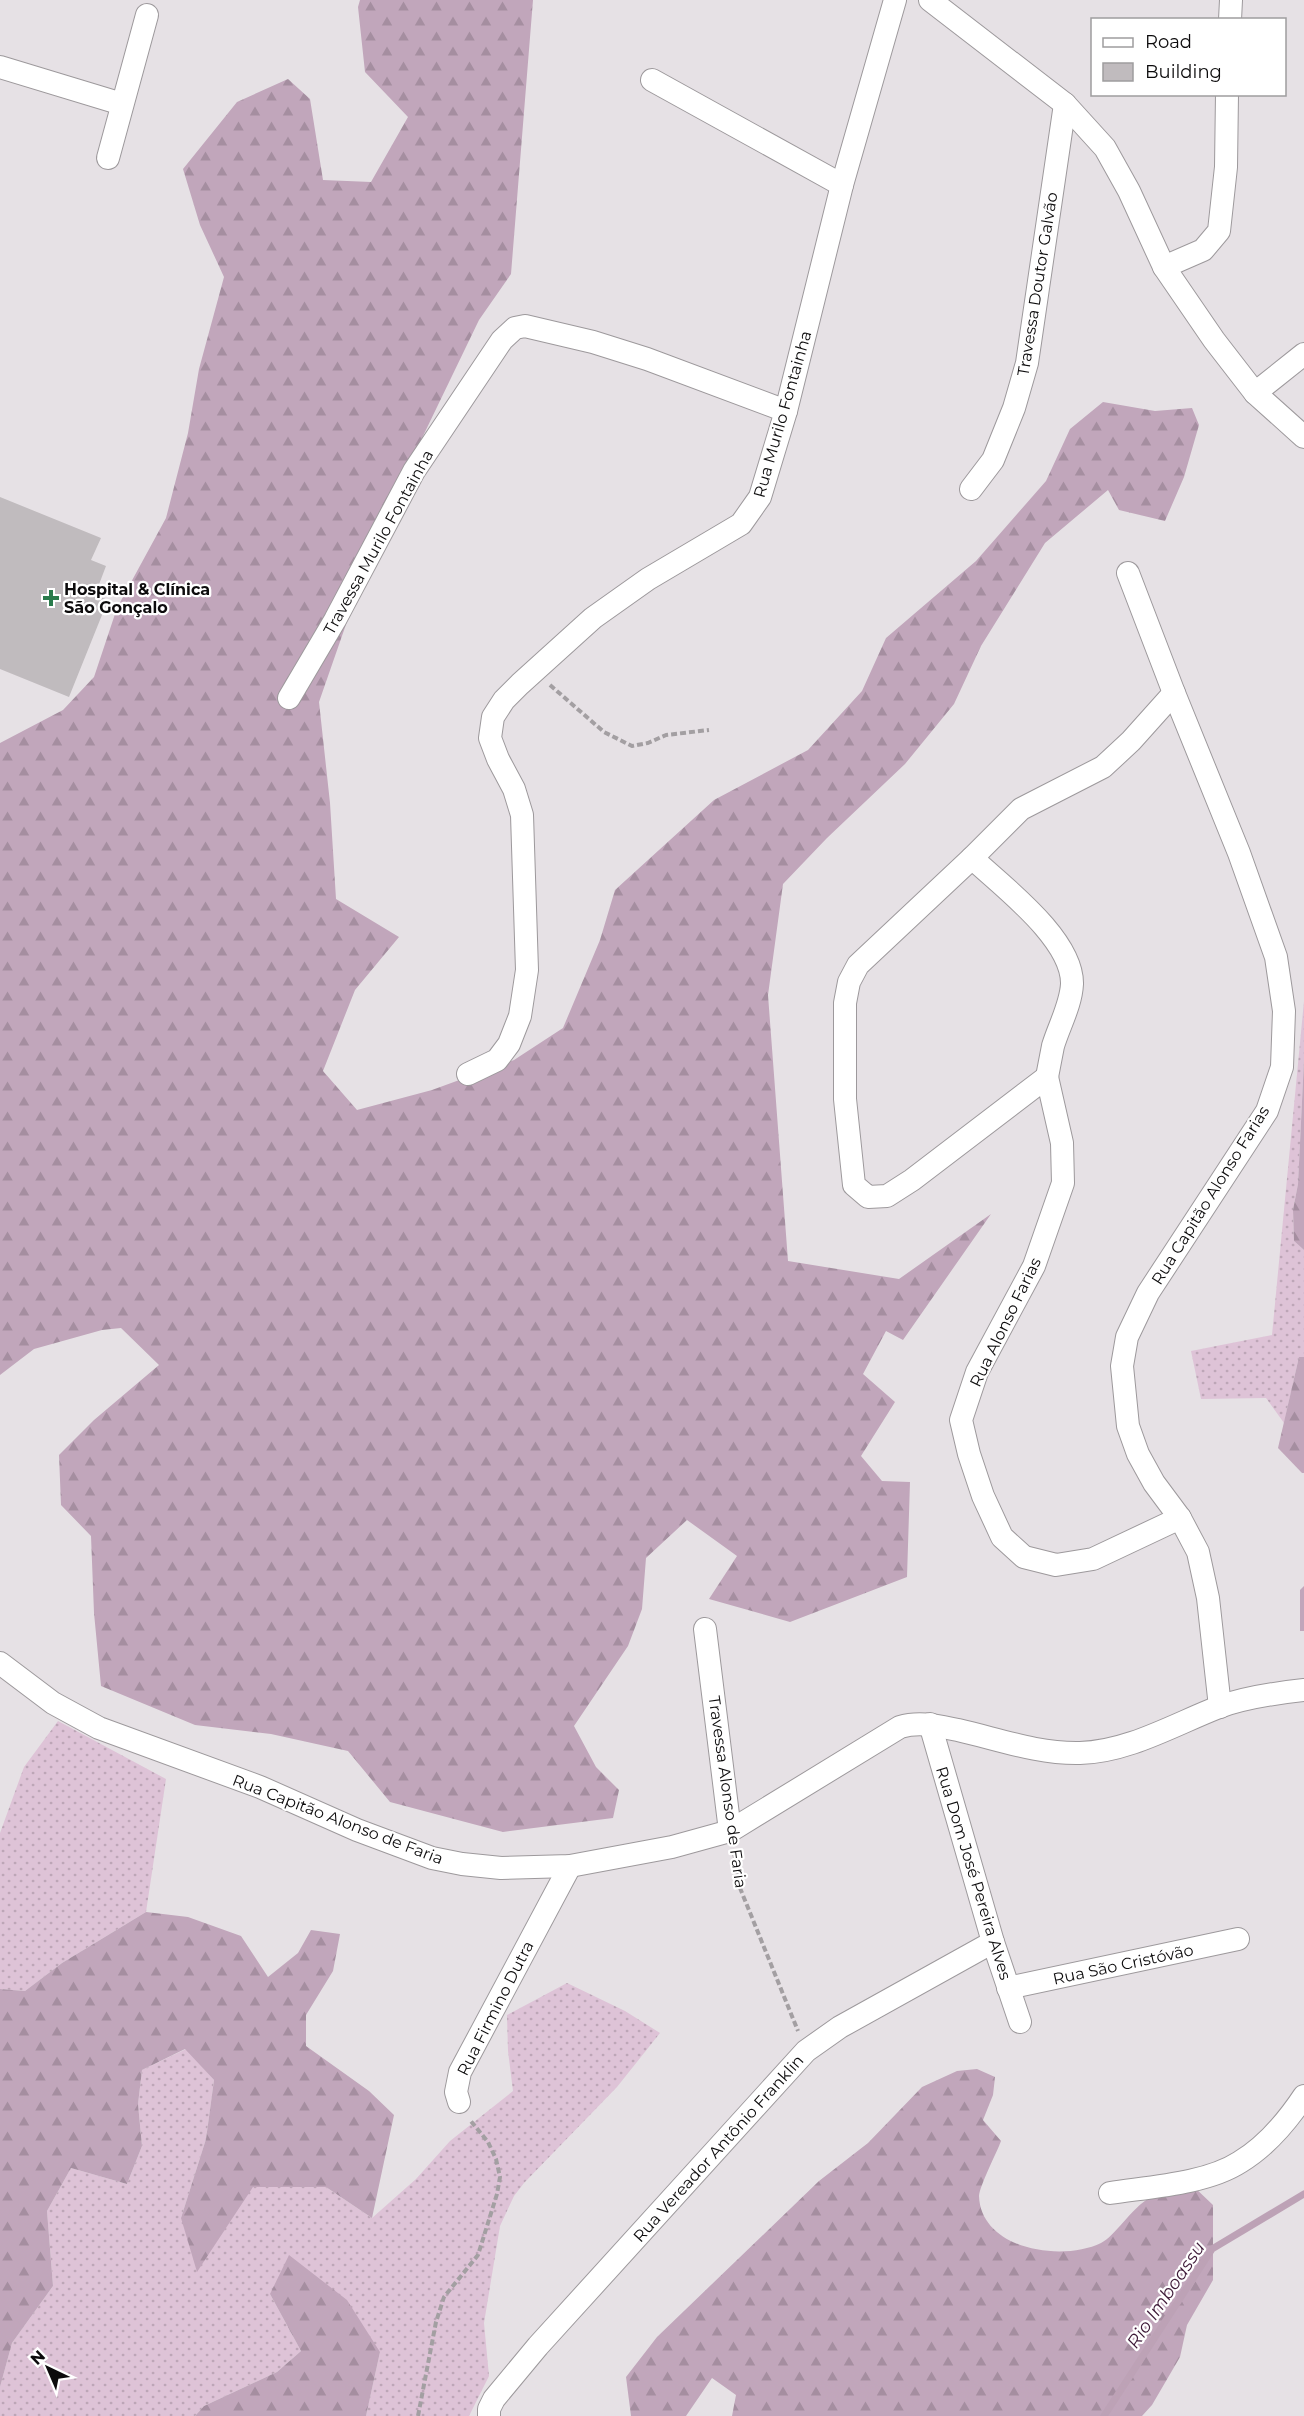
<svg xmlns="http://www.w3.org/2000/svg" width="1304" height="2416" viewBox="0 0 1304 2416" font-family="Montserrat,sans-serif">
<defs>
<pattern id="grass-dots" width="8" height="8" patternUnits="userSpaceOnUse" patternTransform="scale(1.5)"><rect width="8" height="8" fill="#dec3d7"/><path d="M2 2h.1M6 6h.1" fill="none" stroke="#bda6b7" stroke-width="1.8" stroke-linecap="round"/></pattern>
<pattern id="forest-firs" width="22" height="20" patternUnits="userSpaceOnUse" patternTransform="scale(1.5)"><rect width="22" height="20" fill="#c1a6bb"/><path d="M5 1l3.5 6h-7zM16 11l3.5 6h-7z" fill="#a58ea0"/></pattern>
</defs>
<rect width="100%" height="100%" fill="#e6e1e5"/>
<g fill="url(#grass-dots)">
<path d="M1304,1001v59l-6,124 -5,26 1,31 10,9v107h-5l-15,66 -18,-25 -65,1 -10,-48 81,-16z"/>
<path d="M58,1721l108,58 -20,133 -84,51 -37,28 -25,-2v-156l24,-66z"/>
<path d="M567,1983l58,28 35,22 -43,54 -93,96 -10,13 -14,30 -16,97 5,53 -20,40h-103l14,-64 -110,-58 31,57 -24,21 -73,34 -9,10h-195v-29l12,-44 41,-57 -6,-75 24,-43 56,16 15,-38 -4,-42 4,-34 44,-21 28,31 -8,59 -25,79 72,-31h73l46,31 44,-39 34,-38 63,-50 -5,-40 -1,-36z"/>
</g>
<g fill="url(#forest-firs)">
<path d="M360,0h173l-22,274 -32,46 -97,201 -63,181 11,101 6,96 63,38 -44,53 -32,81 34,39 75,-20 82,-30 49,-32 37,-88 15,-50 99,-90 94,-50 54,-59 24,-53 90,-77 70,-80 24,-52 33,-27 52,9 37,-3 7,17 -15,52 -19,44 -46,-11 -11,-20 -63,53 -64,103 -27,58 -49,60 -78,74 -44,46 -15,111 20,266 111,18 92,-65 -88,126 -17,-9 -23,43 32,28 -34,54 21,25 28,1 -3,95 -117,45 -81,-23 28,-43 -50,-36 -41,38 -4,51 -14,37 -54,80 22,41 23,23 -6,28 -110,14 -113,-30 -42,-51 -77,-17 -76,-9 -94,-39 -7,-73 -3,-77 -30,-31 -2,-50 35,-35 65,-55 -38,-37 -19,2 -68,19 -34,26v-632l63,-33 31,-33 23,-69 49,-90 22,-85 11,-64 25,-92 -24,-52 -17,-56 54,-67 51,-23 22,20 13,81 48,2 37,-65 -43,-45 -7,-65z"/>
<path d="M1304,1060v190l-10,-9 -1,-31 5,-26z"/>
<path d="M1299,1357h5v116h-2l-24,-25z"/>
<path d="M1304,1586v45h-4v-41z"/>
<path d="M146,1912l42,5 53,19 27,41 30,-24 13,-23 29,4 -7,37 -27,44v31l63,45 25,24 -22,103 -46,-31h-73l-56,85 -16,-54 25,-79 8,-59 -29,-31 -43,21 -4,34 4,42 -15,38 -56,-16 -24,43 6,75 -41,57 -12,44v-398l25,2 37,-28z"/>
<path d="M977,2069l18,8 -2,18 -10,25 18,21c-4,11 -22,46 -22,55 2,54 83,66 122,47 13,-6 32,-36 47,-44 12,-7 30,-10 44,-14l21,20v75l-26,45 -7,32 -28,48 -10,11h-410l4,-21 -24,-17 -26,38h-55l-5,-39 31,-40 162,-156 49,-38 54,-56 35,-16z"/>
<path d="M289,2255l58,45 33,52 -14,64h-171l9,-10 73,-34 24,-21 -31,-57z"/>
</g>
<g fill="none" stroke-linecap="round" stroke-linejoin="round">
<path stroke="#bda2b6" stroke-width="7" d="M1104,2416l108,-167 92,-55"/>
</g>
<path fill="#c0bbbe" d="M0,497l101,41 -10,22 15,6 -11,29 13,5 -39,97 -69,-28z"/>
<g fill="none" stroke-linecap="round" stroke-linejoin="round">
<g stroke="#9d999c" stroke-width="24">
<g id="minor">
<path d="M930,0l135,104 40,44 24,43 35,76 50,73 41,53 49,44"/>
<path d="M1230,20l1,-20"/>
<path d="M0,67l122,37"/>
<path d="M652,80l190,105"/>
<path d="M108,158l39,-143"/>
<path d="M1164,267l39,-17 16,-19 7,-64 1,-73"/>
<path d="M1255,393l49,-39"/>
<path d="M971,489l22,-29 21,-52 13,-45 38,-259"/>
<path d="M1128,573l46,120 65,160 37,104 8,54 -2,56 -15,44 -119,182 -21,44 -5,29 6,60 10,28 16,29 26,35"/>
<path d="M289,698l46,-78 79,-149 88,-131 13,-12 10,-2 68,16 54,17 139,52"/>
<path d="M972,858l-114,107 -9,17 -4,21v96l9,86 14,12 19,-1 25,-16 135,-103 15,66 1,40 -29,83 -57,106 -16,48 8,34 14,42 19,41 22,20 32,8 37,-6 87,-41 18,34 10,46 12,109"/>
<path d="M468,1074l29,-14 12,-16 11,-28 7,-46 -5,-155 -8,-26 -16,-30 -8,-21 3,-21 11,-17 16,-16 73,-66 55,-39 93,-55 19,-27 26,-86 56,-226 53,-185"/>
<path d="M1047,1077c2,-10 4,-21 6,-31 6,-20 18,-41 19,-62 1,-45 -70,-98 -100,-126l49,-49 82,-42 28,-26 43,-48"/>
<path d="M705,1629l25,202"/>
<path d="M0,1663l53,40 46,25 161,59 97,43 75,28 30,6 39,4 69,-2 102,-19 58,-16 170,-104c20,-6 38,-1 58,3 40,9 80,24 122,23 48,-1 95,-29 139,-46 27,-10 57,-14 85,-17"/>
<path d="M930,1724l63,218 27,80"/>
<path d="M1008,1988l230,-49"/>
<path d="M459,2102l-3,-10 4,-20 110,-206"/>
<path d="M1110,2193c39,-6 96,-9 130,-31 25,-15 48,-42 64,-66"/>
<path d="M489,2416v-7l5,-10 44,-53 268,-295 34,-24 153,-85"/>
</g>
</g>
<g stroke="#a39fa2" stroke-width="4" stroke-dasharray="6 3" stroke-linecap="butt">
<path d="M550,685l54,47 28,14 16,-3 18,-8 43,-5"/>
<path d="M734,1852l6,36 58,143"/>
<path d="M418,2416l18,-94 8,-25 34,-42 19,-61 3,-17 -4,-18 -8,-17 -18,-22"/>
</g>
<use href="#minor" stroke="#fff" stroke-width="22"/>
</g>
<path fill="#2a7b4c" stroke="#fff" stroke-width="2" d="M48 589h6v6h6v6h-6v6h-6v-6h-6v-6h6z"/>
<g text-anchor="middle" stroke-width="4.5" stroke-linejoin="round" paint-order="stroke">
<g font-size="16" fill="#0c0b0c" stroke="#fff">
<text transform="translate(1037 284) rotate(-81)" y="6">Travessa Doutor Galvão</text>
<text transform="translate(782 414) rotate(-74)" y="6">Rua Murilo Fontainha</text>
<text transform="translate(378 542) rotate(-61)" y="6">Travessa Murilo Fontainha</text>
<text transform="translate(1210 1195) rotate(-58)" y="6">Rua Capitão Alonso Farias</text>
<text transform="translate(1005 1322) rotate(-64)" y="6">Rua Alonso Farias</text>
<text transform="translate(728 1792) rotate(82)" y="6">Travessa Alonso de Faria</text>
<text transform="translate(338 1819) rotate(21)" y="6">Rua Capitão Alonso de Faria</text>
<text transform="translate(974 1873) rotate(73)" y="6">Rua Dom José Pereira Alves</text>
<text transform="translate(1123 1964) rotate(-12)" y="6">Rua São Cristóvão</text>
<text transform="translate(495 2008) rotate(-63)" y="6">Rua Firmino Dutra</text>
<text transform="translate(718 2148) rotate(-48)" y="6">Rua Vereador Antônio Franklin</text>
</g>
<g font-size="16" font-weight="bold" fill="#0c0b0c" stroke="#fff" text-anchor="start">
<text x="64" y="595">Hospital &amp; Clínica<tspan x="64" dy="18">São Gonçalo</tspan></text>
</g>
<g font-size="18" font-style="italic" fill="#3d1937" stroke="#fff">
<text transform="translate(1166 2295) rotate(-56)" y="6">Rio Imboassu</text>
</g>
</g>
<rect x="1091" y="18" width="195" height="78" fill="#ffffff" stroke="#9e9d9e" stroke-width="1.5"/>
<rect x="1103" y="38" width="30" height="9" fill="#ffffff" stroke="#9e9d9e" stroke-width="1.5"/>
<text x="1145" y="48" font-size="18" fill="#0c0b0c">Road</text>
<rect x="1103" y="63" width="30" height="18" fill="#c0bbbe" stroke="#9e9d9e" stroke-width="1.5"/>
<text x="1145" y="78" font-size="18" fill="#0c0b0c">Building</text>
<g transform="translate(48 2368) rotate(316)" stroke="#ffffff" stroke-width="4.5" paint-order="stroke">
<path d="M0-4.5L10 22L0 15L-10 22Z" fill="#0c0b0c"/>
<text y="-9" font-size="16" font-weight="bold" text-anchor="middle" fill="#0c0b0c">N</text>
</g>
</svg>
